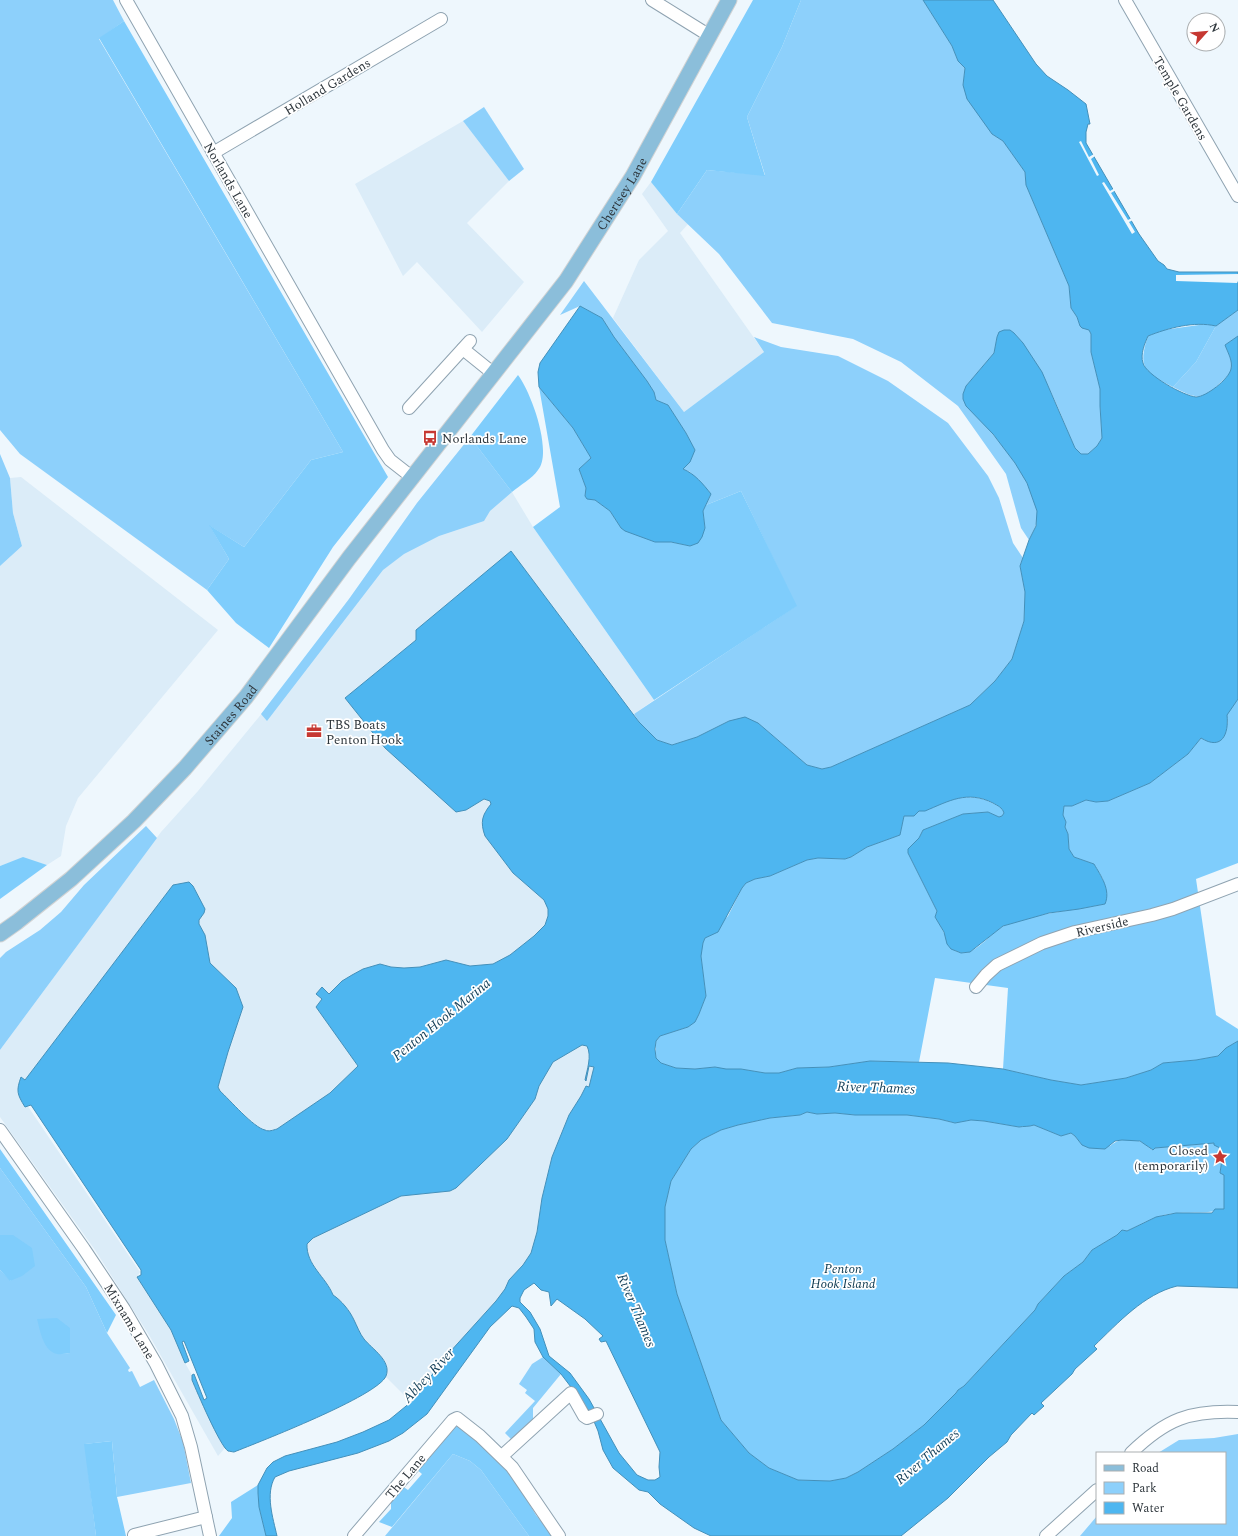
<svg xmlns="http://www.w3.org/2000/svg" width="1238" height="1536" viewBox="0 0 1238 1536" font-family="Spectral,serif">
<rect width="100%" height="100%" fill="#eef7fd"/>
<g fill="#dbecf8">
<path d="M463,121l46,60 -42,42 57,59 -42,50 -65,-70 -14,14 -48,-92z"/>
<path d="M651,182l26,32 11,10 -8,9 84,119 -80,60 -71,-94 26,-58 29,-29 -26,-37z"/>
<path d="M470,437l42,55 21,35 121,173 -20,14 -123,-163 -95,79v10l-71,58 40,50 81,62 18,-11 6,2 1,3 -7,8 29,61 31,27 4,9v7l-3,9 -11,11 -24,19 -17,9 -23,2 -24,-6 -26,7 -16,1 -13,-1 -11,-3 -17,5 -21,12 -13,13 -7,-6v11l-6,8 42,59 -28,27 -53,36 -8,2 -6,-1 -8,-6 -35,-33 -2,-4 10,-35 15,-45 -7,-19 -26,-25 -5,-28 -6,-11v-4l5,-7 1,-4 -12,-23 -20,-1 -148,195 -3,-3 3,29 2,-1 113,167 -3,5 34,53 14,33 7,12 33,73 -7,8 -69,-121 -54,-85 -95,-133v-67l161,-218 37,-41 79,-96 72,-96 68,-96z"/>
<path d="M21,477l197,153 -140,168 -12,28 -5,30 -14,9 -24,-7 -23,8v-300l22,-20 -9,-33 -3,-35z"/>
<path d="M582,1045l5,1 2,4 -1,15 6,2 -5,20 -4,-1 -4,10 -12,19 -17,42 -10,41 -5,34 -6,21 -8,12 -14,15 -4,9 -9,12 -47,52 -38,49 -25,-25 1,-12 -5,-8 -19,-19 -10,-20 -15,-19 -5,-4 -3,-7 -14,-18 -10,-18v-8l7,-6 88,-42 49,-5 57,-52 28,-40 4,-13 14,-24z"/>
</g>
<g fill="#8dd0fb" fill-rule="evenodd">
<path d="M0,0h113l11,21 -25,18 244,413 -32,8 -67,87 -34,-21 19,33 -22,31 -187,-136 -20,-24z"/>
<path d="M801,0h122l29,46 6,15 7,7 -2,17 29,49 11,7 22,31 1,13 43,101 2,22 6,9 3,9 9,4 2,4v18l9,37v17l2,32 -5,8 -9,8h-7l-6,-6c-17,-40 -32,-82 -61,-115l-17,4 -3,16 -28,33v20c7,5 12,11 18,18 20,23 47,55 53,86 2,11 -3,20 -8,30l-8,-12 -15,-54 -48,-68 -57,-44 -48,-23 -81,-16 -53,-69 -42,-40 30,-44 58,5 -18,-58 35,-70z"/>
<path d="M484,107l40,62 -15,12 -46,-60z"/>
<path d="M584,281l100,131 80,-60 -10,-15 27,10 57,9 50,25 60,42 40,53 11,22 14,45 10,15 -3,8 5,26 -1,29 -12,38 -17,22 -25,24 -139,62 -9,2 -15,-4 -49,-42 -29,-2 -32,16 -25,8 -15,-5 -18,-18 -5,-8 162,-108 -55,-115 -35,14 5,-11 -21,-22 -7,-3 12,-19 -9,-17 -18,-28 -12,-5 -2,-8 -7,-11 -33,-44 -12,-19 -22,-12 -20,9z"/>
<path d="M1238,310v26l-13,9c3,8 8,16 6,24 -1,6 -7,10 -11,14 -19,19 -25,15 -47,4l23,-25 20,-36z"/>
<path d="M470,437l42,55 -22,19 -6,10 -45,15 -35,18 -21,16 -116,151 -6,-7 88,-115 68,-96z"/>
<path d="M0,454l10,24 3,35 9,33 -22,20z"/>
<path d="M146,826l11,12 -157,212v-92l6,-6 34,-22 21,-18 23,-27z"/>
<path d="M0,1168l86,119 21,46 21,32 2,3 -2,2 1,2 3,-1 8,16 14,-7 20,39 9,23 8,41 -74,14 -5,-56 -27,3 11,92h-96v-266l11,11 2,-46h-13zM70,1328v25l-13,1z"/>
<path d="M543,1357l18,17 -28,34v12l-23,23 -2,-1 3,-3 -6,-6 30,-32 -10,-8 2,-3 -8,-6 13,-20z"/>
<path d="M1238,1434v102h-158l17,-20v7h128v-70h-67l21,-13 35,-2z"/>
<path d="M453,1454l17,7 11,9 48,66h-144z"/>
</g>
<g fill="#7fcdfc">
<path d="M753,0h48l-19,47 -35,70 18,59 -58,-6 -30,44 -26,-32z"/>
<path d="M124,21l264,456 -55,70 -64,101 -33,-25 -29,-33 22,-31 -20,-34 35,22 67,-87 32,-8 -244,-414z"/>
<path d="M1206,324l10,2 -20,36 -23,25c-28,-14 -36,-19 -25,-51l15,-6z"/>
<path d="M518,375c13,17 35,77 20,95 -6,9 -18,15 -26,22l-42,-55z"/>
<path d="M539,387l34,41 18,30 -12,11 7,19 -1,8 10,4 15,11 11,17 34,14h15l20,4 15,-18 -2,-17 3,-6 35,-14 56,115 -143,94 -121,-173 27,-20z"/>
<path d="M1238,699v164l-42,16 20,136 22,14v12l-12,7 -8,8 -22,4 -33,3 -12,7 -25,8 -45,7 -30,-5 -48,-11 5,-81 -73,-10 -16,84 -49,-1 -41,6 -32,1 -18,5h-14l-24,-4 -15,1 -11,-3 -20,2 -19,-1 -15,-5 -5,-5v-17l4,-5 28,-9 11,-13 7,-18 -5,-40v-8l4,-10 23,-22 14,-28 4,-5 9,-4 15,-3 37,-16 11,-2 27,1 6,-2 16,-10 33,-12 4,-19h10l5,-5c24,-9 48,-21 73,-8 6,3 10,4 12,10l-2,3 -3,1 -11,-5 -25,2 -40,16 -4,8 -11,11v4l29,58 -2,6c3,5 6,9 8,14 5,9 5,19 18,22 15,2 30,-21 43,-27 31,-13 68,-15 101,-22l-2,-25 -9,-15 -20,-7 -5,-8 -1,-15 -3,-7 1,-5 -3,-7 1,-10 8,1 14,-6 10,2 12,-1 42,-18 38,-29 13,-16 5,3 22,-18 -2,-8z"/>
<path d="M23,857l24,8 -47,34v-33z"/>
<path d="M807,1112l10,2 18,-1 20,2h52l32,4 15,4 17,-3 13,1 35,6c5,-1 9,0 15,-2l27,11 10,-3 4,3 7,9 28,1c7,-7 21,-9 31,-4 4,1 7,5 11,8l3,-2 59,-5 6,5 2,11 -2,13 4,3v34c-17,5 -30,3 -47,4 -18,1 -34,10 -50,18l-5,-1 -5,5 -25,15 -9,12 -19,14 -26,28 -3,6 -71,76 -6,4 -2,3 -32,32 -31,24 -35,23 -12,6 -16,3 -32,-1 -29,-12 -20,-15 -28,-33 -44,-126 -12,-54v-33l6,-26 20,-32 10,-9 20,-10 17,-5 32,-7 30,-3z"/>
<path d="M0,1149l116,166 -9,18 -21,-46 -86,-119z"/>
<path d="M0,1235h13l19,13 3,18 -13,10 -12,5 -10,-11z"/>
<path d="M57,1318l13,10v25c-4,0 -9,2 -13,1 -14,-3 -17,-24 -20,-35z"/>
<path d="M458,1426l19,12 33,34 26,43 17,21h-24l-48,-66 -11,-9 -17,-7 -61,73 -13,-5 12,-13v-7l11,-16 6,4 14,-16 -7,-6 33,-38z"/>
<path d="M112,1441l5,56 9,39h-30l-12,-92z"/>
<path d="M258,1485l1,22 7,29h-47l13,-18 -1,-16z"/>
</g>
<g fill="#4eb6f0" stroke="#4490ba" fill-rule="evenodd">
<path d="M923,0h70l43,64 11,12 21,14 18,14 4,20h-2l-2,8v11l53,91 19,27 6,4 3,4 12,3h59v38l-22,16c-22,-5 -48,2 -68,10 -3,7 -8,18 -5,27 3,12 41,33 53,34 10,0 33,-18 35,-28 2,-8 -3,-16 -6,-24l13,-9v363l-11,16c2,19 -5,36 -26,23l-13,16 -38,29 -42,18 -12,1 -10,-2 -14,6h-8l-1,9 3,7 -1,5 3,7 1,15 5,8 20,7c7,12 17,26 11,40l-26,5 -30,4 -46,13 -33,26 -9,1 -10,-4 -4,-5 -3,-12 -9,-15 2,-6 -29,-58v-4l11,-11 4,-8 40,-16 25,-2 11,5 3,-1 2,-3c-2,-6 -6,-7 -11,-10 -26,-13 -44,-2 -68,8h-6l-5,5h-10l-4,19 -33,12 -16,10 -6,2 -27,-1 -11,2 -37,16 -15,3 -9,4 -4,5 -24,44 -13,6 -2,5 -2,13 5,40 -7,18 -4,8 -7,5 -28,9 -4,5 -1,8 1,9 5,5 15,5 19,1 20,-2 11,2h15l24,4h14l18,-5 32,-1 41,-6 78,2 55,6 48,11 30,5 45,-7 25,-8 12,-7 33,-3 22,-4 8,-8 12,-7v247l-61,-2c-33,8 -59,37 -83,60l3,3 -22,20 -3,5 -31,29 3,3 -10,9 -2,-2 -21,22 -4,7 -18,15 -41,41 -47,38h-190l-17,-8 -34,-24 -12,-12 -9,-2 -26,-22 -10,-18 -5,-19 -8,-19 -29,-38 -18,-17 -8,-15 -1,-13 -8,-12 -7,-9 -7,-2 -22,21 -63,87 -24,19 -14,8 -31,12 -69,18 -14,6c-10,17 -2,41 2,59h-11l-7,-29 -1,-14v-8l9,-17 6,-6 12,-6 52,-14 26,-10 26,-12 22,-18 38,-49 47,-52 9,-12 4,-9 14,-15 8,-12 6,-21 5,-34 10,-41 17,-42 12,-19 5,-10 3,1 5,-20 -5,-1 -3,15 -1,-1c2,-10 7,-24 2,-34l-5,-1 -29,17 -14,24 -4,13 -28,40 -51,49 -6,3 -49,5 -88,42 -6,6c-1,21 19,33 26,51 8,5 17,16 21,25 3,6 6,14 10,19 8,10 28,22 22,37 -8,20 -127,66 -152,76 -1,0 -5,-1 -6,-1 -8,-5 -31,-59 -36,-71v-5l2,-1 10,26 3,-2 -23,-57 -2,1 7,19 -4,2 -14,-33 -34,-53 4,-2v-5l-110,-165 -6,2c-8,-13 -9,-16 -4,-30l4,3 148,-195 16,-3 4,4 12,23 -1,4 -5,7v4l6,11 5,28 26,25 7,19 -15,45 -10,35 2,4c9,8 34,37 45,39 4,2 8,0 12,-1l53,-36 28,-27 -42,-59 6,-8 -6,-5 6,-7 7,7 13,-13 10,-6 11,-6 17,-5 11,3 13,1 16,-1 26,-7 24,6 23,-2 17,-9 24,-19 11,-11 3,-9v-7l-4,-9 -31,-27 -28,-37c-5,-14 -3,-21 6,-32l-1,-3 -6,-2 -18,11 -10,2 -71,-64 -40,-50 71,-58v-10l95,-79 128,171 18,18 15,5 25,-8 32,-16 16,-4 13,6 49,42 15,4 9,-2 139,-62 25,-24 17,-22 12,-38 1,-29 -5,-26 9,-26 7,-14 1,-15 -10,-28 -12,-20 -22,-29 -27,-28 -3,-7v-5l3,-8 28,-33 3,-16 2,-5 5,-2h6l4,3 9,10 19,29 33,76 6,6h7l9,-8 5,-8 -2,-32v-17l-9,-37v-18l-2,-4 -7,-2 -2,-2 -3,-9 -6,-9 -2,-22 -43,-101 -1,-13 -22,-31 -11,-7 -25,-35 -4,-14 2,-17 -7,-7 -6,-15zM807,1112l10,2 18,-1 20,2h52l32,4 16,4 16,-3 13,1 35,6c5,-1 9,0 15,-2l27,11 10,-3 4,3 7,9 7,3 16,1 10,-8 7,-1 18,1 13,9 2,-2 59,-5v2l6,3 2,11 -2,14 4,2v34h-9l-3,4h-36l-20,4 -29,14 -5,-1 -5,5 -25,15 -9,12 -19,14 -26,28 -3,6 -71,76 -6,4 -2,3 -32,32 -31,24 -35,23 -12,6 -16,3 -32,-1 -29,-12 -20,-15 -28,-33 -44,-126 -12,-54v-33l6,-26 20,-32 10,-9 20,-10 17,-5 32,-7 30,-3zM534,1283l7,7 8,2 2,14 6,-7 28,20 18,17 -4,3 2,3 5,-1 54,111 -1,15 1,10 -5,3h-7l-11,-5 -18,-22 -30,-54 -19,-26 -21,-17 -9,-27 -10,-17 -10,-10v-4l4,-8z"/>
<path d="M580,306l22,12 12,19 33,44 7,11 2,8 12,5 18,28 9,17 -5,12 -7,7c12,5 20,15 28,25l-8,17 2,17 -3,9 -4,6 -8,3 -19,-4h-16l-30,-11 -4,-3 -11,-17 -15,-11 -8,-1 -2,-3 1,-8 -7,-19 12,-11 -18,-30 -34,-41 -1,-15 2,-9z"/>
</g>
<g fill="#eef7fd">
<path d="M1081,141l8,16 5,-3 1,2 -4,3 8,16 -2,1 -18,-34z"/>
<path d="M1104,182l6,9 5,-3 1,2 -5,3 17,27 4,-2 1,2 -4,2 6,10 -3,2 -30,-51z"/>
<path d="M1238,274v7l-1,2 -61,-2v-6z"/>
</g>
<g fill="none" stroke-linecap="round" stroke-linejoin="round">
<g stroke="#8fa3b1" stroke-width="14">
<g id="minor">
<path d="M126,0l257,450 7,10 23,18"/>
<path d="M652,0l58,36"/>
<path d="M1125,0l113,196"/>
<path d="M213,153l228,-134"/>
<path d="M463,349l31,25"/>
<path d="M409,408l61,-67"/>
<path d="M976,987l10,-12 11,-10 45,-22 33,-11 77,-17 21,-6 65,-25"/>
<path d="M0,1130l84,119 40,60 32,55 26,52 9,31 19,89"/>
<path d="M1131,1453c35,-34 59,-43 107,-41"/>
<path d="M502,1456l69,-63 13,23 3,2 10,-4"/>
<path d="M134,1535l72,-18"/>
<path d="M354,1536l99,-116 4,-2 23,18 32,31 47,69"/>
<path d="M1046,1536l51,-46"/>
</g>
</g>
<g stroke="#d1d3d4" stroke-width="17">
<g id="major">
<path id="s1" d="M0,934l17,-12 54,-43 63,-58 51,-53 61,-71 103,-139 217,-277 67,-105 96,-176"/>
</g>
</g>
<use href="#minor" stroke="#fff" stroke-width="12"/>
<use href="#major" stroke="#8bbeda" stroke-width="15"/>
</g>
<defs>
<g id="bus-bare" transform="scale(1.2)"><path d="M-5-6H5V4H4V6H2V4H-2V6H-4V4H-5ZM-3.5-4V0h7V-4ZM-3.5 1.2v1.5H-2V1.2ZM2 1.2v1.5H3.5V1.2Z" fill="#c63832" stroke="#fff" stroke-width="2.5" paint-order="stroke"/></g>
<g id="office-bare" transform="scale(1.2)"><path d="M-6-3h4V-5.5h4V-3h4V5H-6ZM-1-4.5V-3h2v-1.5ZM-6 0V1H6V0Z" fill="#c63832" stroke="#fff" stroke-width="2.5" paint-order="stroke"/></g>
<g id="sight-bare" transform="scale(1.2)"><path d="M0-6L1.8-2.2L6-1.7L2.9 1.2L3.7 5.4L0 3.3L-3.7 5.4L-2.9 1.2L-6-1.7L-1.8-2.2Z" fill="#c63832" stroke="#fff" stroke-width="2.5" paint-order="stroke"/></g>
</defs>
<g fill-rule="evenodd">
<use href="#bus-bare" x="430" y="438"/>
<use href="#office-bare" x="314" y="731"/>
<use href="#sight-bare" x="1220" y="1157"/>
</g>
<g text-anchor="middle" stroke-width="3.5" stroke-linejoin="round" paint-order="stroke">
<g font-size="13" fill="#2e363c" stroke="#fff">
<text transform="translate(327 86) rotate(-31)" y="5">Holland Gardens</text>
<text transform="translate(1181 98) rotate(60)" y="5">Temple Gardens</text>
<text transform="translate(229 180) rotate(60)" y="5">Norlands Lane</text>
<text dy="5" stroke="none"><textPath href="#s1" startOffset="971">Chertsey Lane</textPath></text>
<text dy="5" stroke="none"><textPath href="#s1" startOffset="319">Staines Road</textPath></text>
<text transform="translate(1102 926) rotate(-13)" y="5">Riverside</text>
<text transform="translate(130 1321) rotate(59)" y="5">Mixnams Lane</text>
<text transform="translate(405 1476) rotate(-50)" y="5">The Lane</text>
</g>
<g font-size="13" fill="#2e363c" stroke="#fff" text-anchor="start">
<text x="442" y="443">Norlands Lane</text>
<text x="326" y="729">TBS Boats<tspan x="326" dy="15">Penton Hook</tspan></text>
<text x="1208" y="1155" text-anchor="end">Closed<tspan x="1208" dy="15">(temporarily)</tspan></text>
</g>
<g font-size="13" font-style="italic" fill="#09374e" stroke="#fff">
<text x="843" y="1273">Penton<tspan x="843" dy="15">Hook Island</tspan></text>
</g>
<g font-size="14" font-style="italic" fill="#18435c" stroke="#fff">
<text transform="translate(441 1019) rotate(-39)" y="5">Penton Hook Marina</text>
<text transform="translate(876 1087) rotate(2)" y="5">River Thames</text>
<text transform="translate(637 1310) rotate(67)" y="5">River Thames</text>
<text transform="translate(428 1375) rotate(-47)" y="5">Abbey River</text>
<text transform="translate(927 1456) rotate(-40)" y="5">River Thames</text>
</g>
</g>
<rect x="1096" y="1452" width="130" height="72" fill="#ffffff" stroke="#abafb1"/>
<rect x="1104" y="1465" width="20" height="6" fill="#8bbeda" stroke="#abafb1"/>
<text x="1132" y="1472" font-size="12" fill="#2e363c">Road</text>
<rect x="1104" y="1482" width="20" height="12" fill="#8dd0fb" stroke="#abafb1"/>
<text x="1132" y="1492" font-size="12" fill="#2e363c">Park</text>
<rect x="1104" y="1502" width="20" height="12" fill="#4eb6f0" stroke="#abafb1"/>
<text x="1132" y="1512" font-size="12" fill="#2e363c">Water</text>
<g transform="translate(1206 32) rotate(63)"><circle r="19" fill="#ffffff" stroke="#abafb1"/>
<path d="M0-3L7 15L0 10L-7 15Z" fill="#c63832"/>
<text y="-6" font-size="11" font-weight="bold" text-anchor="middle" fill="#2e363c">N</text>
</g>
</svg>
